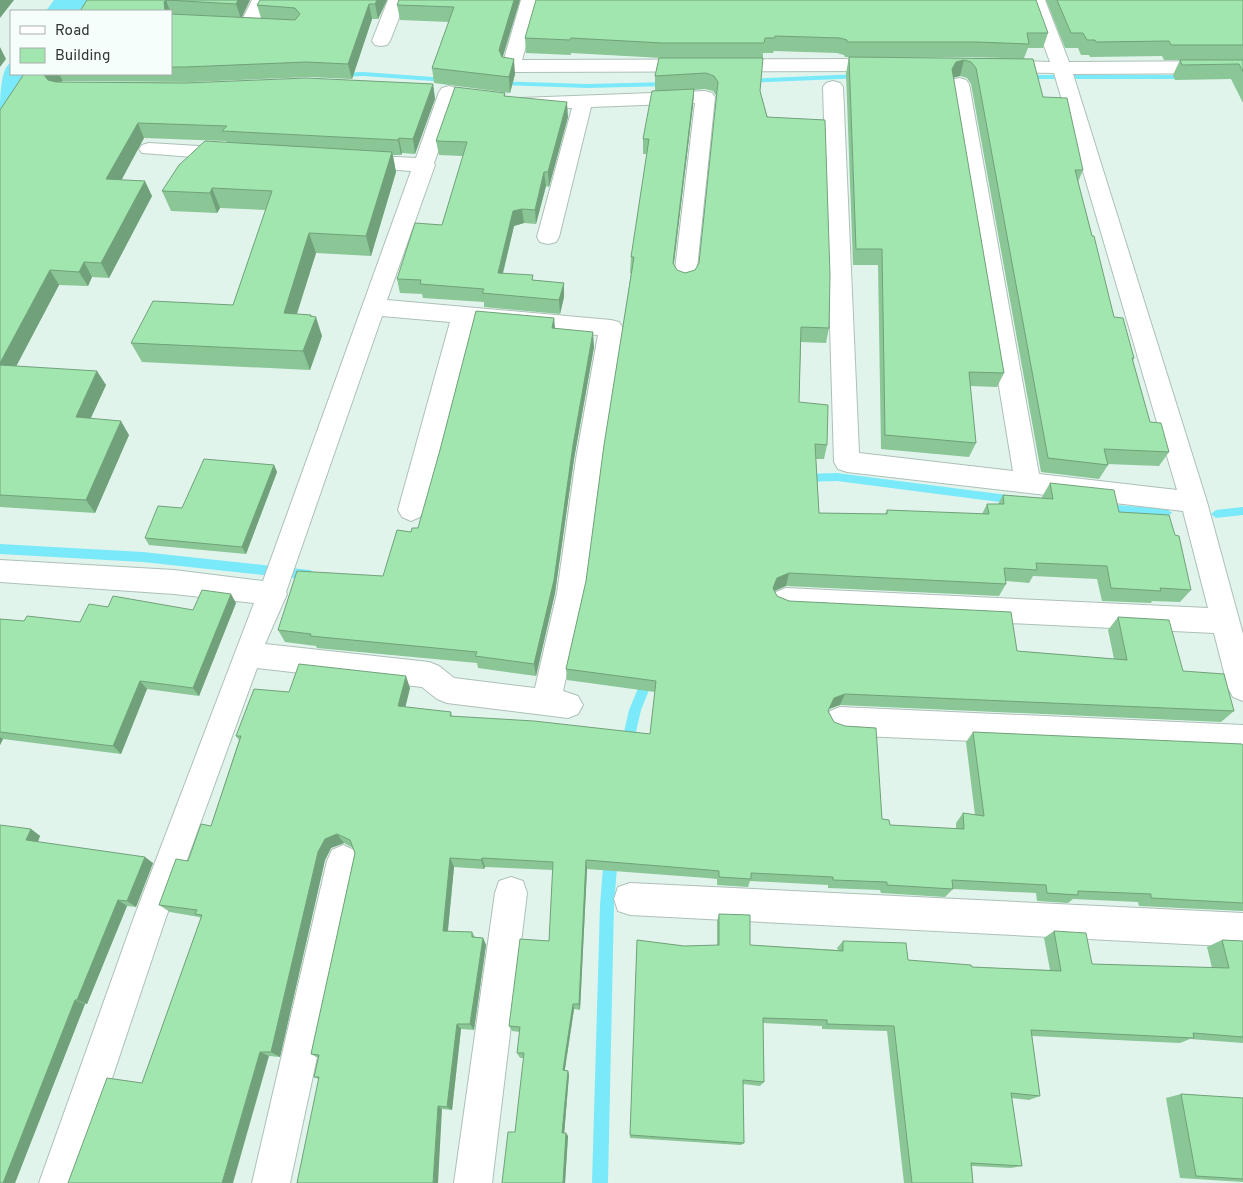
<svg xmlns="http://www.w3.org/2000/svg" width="1243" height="1183" viewBox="0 0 1243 1183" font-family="Overpass,sans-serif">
<rect width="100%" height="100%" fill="#e1f4ec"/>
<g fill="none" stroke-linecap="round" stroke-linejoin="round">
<g fill="#7ae9f9" fill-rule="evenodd">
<path d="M363,72l84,6 4,2 -4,2 -84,-6 -24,1 -4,-2 4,-2z"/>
<path d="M860,74h3v4l-117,5 -4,-2 4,-2z"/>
<path d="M1020,75h170l4,2 -4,2h-167l-4,-2z"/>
<path d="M495,81l92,3 83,-2 4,2 -4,2 -83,2 -89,-3h-3z"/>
<path d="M837,473l178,23 5,4 -5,4 -178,-23 -34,1 -5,-4 5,-4z"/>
<path d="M1104,504l63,5 5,4 -5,4 -63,-5 -5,-4z"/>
<path d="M1243,507v8l-27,3 -5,-4 5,-4z"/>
<path d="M0,544l143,8 167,18 4,2 2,3 -2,3 -4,2 -167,-18 -143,-8z"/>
<path d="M648,673l4,1 2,4 -13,32 -8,35 -2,4 -4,2 -4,-2 -2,-4 8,-35 15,-36z"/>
<path d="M611,849l5,1 2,5 -4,50 -6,278h-16l8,-278 4,-50 2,-5z"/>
</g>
<g fill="#7ae9f9" fill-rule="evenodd">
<path d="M54,0h45l-8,11h-45z"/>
<path d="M11,63v11h35l-29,38 -17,4c0,-15 0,-49 11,-53z"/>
</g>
<g stroke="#adc0b8" stroke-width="2">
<g id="minor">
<path d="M252,0h18l-16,30 -6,1 -6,-1 -3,-4z"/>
<path d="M388,0h18l-16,41 -3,4 -6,1 -6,-1 -3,-4z"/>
<path d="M521,0h18l-17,60 362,-1 7,2 2,4 -2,4 -7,2 -373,1 -7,-2 -2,-4z"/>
<path d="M1027,0h18l24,62 174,-1v12l-170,1 134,428 36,132v67l-10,-4 -5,-9 -14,-55 -428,-21 -10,-4 -4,-8 4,-8 10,-4 422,20 -25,-97 -336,-39 -9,-3 -4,-7 -11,-375 3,-4 7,-2 7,2 3,4 16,366 154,18 -64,-387 3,-4 7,-2 7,2 3,4 70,390 138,16 -123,-417 -57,-1 -7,-2 -2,-4 2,-4 7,-2 53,2z"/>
<path d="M449,86l7,2 3,4 -25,71 1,2 -48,135 224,20 8,2 4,6 -21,131 -17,134 -22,98 15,5 5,9 -5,9 -10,4 -121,-15 -10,-4 -15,-12 -165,-19 -92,252 -88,263h-38l94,-263 121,-317 -80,-9 -174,-12v-22l174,10 89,11 148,-410 -54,-4 -7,-1 -3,-5 3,-5 7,-1 59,3 23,-66 3,-4zM382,316l68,6 -52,188 4,7 9,4 9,-4 4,-7 49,-186 125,11 -22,124 -19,134 -22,95 -81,-10 -15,-12 -10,-4 -164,-18 22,-50 -1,-2z"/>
<path d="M705,91l7,2 3,4 -19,181 -3,5 -8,3 -8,-3 -3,-5 21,-175 -104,4 -32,130 -3,5 -8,2 -8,-2 -3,-5 35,-129h-45l-7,-2 -3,-4 3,-4z"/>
<path d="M149,143l82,5 7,2 3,4 -3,4 -7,2 -89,-7 -3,-4 3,-4z"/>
<path d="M840,707l403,18v28l-403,-18 -10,-4 -5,-10 5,-10z"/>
<path d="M343,845l11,5 5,11 -69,322h-38l75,-322 5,-11z"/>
<path d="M511,877l12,4 4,12 -35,290h-38l41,-290 4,-12z"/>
<path d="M630,883l613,30v34l-613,-32 -12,-4 -4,-12 4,-12z"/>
</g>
</g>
<use href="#minor" fill="#fff" fill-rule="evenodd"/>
</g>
<g fill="#8ac696" fill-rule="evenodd">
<path d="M87,0h163l-8,17 19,1 -4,-13 130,-5 -9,19h-6l-20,60 -42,-2 -118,5 -129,-1 -3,1 373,2 2,15 -20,55 -13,-1 -1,2h-8l3,17 -25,84 -55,-3 -19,61 14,1 11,21 -12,34 -168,-8 -11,-19 102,-38 33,-95 -46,-2 -3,5 -46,-2 -9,-20 65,-49 -1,-1 -82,-3 -23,42 31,16 -43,82 -17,-1 -4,9 -29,-1 -43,81 90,19 -16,34 39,16 -34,78 -95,-6v-397l24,-36h147v-63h-91z"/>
<path d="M399,0h121l-17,57 12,17 -5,19 -76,-10 -2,-15 17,-46 -49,-2 -3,-15z"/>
<path d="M1046,0h197v60h-79l-2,-4 -72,1 -1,-2h-8l-3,-7h-13z"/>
<path d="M1048,33l-5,15h-15l-4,10 19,39 40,73 -5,12 36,135 20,41 -1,3 17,61 19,30 -10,14 -52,-2 1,1 -9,14 -58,-7 -70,-388 -4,-6 -7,-2 -7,2 51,295 -7,14 -27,-1 6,57 -7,14 -88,-8 -3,-184h-25l-7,-192 3,-16 154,1 -32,-1h-126l-1,-2 -7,-2 -63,-2 -1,2h-10v5h-101l-91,-5v2l-45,-2 -1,-15z"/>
<path d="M659,58l101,33 69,237 -3,15 -25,-1 -2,60 28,43 -3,14h-8l3,54 66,1 2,-4 95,4 5,-10h11l5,-9 39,3v-1l8,-14 69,29 72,78 -11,12 -28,-1 -1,2 -49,-2 -5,-22 -64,-3 -4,7 -23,-2v3l-7,12 -213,-10 -11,5 2,5 12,5 228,50 97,8 -6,-29 10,-13 65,54 51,40 -13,11 -381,-17 -11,4 -1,3 54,107 8,6 66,4v-6l7,-10 12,2 -9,-73 7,-10 270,14v165l-104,-5 -1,-4 -65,-3 -5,4 -31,-2 -1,-8 -83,-4 -8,8 -64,-4 -1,-3 -52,-2v-3l-78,-4 -2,6 -31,-2v-6l-10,-1 -120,-9 -7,141 -6,-1 -9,61 3,1 1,4 -5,58 4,3 -3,47h-63l13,-51 9,-74h-4l-3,-5 3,-21 -8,-1 -3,-5 40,-85 4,-71 -68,-3 -1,2 -30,-2 -6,64 24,1 3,5 8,1 3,7 -12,85 -13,-1 -9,81 -10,-1 -124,-30 -4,-2 4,-19 -7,-4 44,-201 -2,-5 -9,-5 -13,5 -6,12 -45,197 -11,-1 -127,27 59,-165 -2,-1 -29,-5 -11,-7 52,-79 28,-86 -3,-4 53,-44 121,-4 -5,19 46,5 1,4 198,18 5,-42 -88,-12 -1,-11 20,-88 45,-308h-1l1,-16 16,-103h-4v-15l12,-48v-15zM705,89l8,2 4,6 -18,166 -4,7 -10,3 -8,-3 -3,-6 19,-159 1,-15z"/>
<path d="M1180,60h63v43l-12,-24 -56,1 -2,-5z"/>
<path d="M505,93v3l63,21 -19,70 -3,-1 -10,38 -12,-1 -10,3 -11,48 31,6 30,3v14l-4,17 -76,-7v-5l-61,-4 -1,-4 -22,-1 -3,-14 45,-54 21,-69 -24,-1 -3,-14z"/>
<path d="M554,318l1,10 39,19 -20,112 -19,134 -19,83 -58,-8 -1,-5 -160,-15 -1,-2 -31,-4 -7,-12 105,-54 28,-44 7,-4z"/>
<path d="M274,465l3,7 -31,82 -97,-9 -4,-7z"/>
<path d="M236,603l-37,93 -52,-7 -26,65 -118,-15 -3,6v-126l24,2 56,1 28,-15 85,3z"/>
<path d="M31,829l9,7 -2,6 115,21 -17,44 -9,-1 -40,98h-2l-70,179h-15z"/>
<path d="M719,914l31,31 88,5 -1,-2 6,-7 65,19 64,7 78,3 -6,-32 10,-7 38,33 120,4 -5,-21 15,-7 21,1v102l-53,-4 -10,4 -148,-7 8,60 -11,4 -17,-2 10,68 -11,2 -39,-2 1,17h-69l-17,-152 -65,-2v-3l-59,-3 1,59 -4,4 -17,-2 1,59 -3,2 -111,-7 7,-198 47,6h33v-25z"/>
<path d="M1181,1094l62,4v84l-63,-4 -14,-80z"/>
</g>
<g fill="#71a17a">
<path d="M0,0h14l-14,18z"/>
<path d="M166,0l4,11h-5l-1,-9z"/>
<path d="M238,0h12l-9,19 -5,-15z"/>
<path d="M377,0h10l-9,19 -3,-15z"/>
<path d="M514,0h6l-20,65 -1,-15z"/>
<path d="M369,4l3,15 -20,60 -4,-15z"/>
<path d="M0,47l6,12 -6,8z"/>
<path d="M514,59l1,15 -5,19 -1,-16z"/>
<path d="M964,60l-4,16 -9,2 1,-9 4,-7z"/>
<path d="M45,74h14l4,7 -8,2 -3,7 -8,-15z"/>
<path d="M433,84l2,15 -20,55 -2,-15z"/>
<path d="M694,89l-1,16 -21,173 1,-15z"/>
<path d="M567,102l1,15 -19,70 -1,-15z"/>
<path d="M138,123l6,15 -30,56 -8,-15z"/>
<path d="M399,138l3,15 -1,2 -3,-15z"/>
<path d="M392,152l4,20 -25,84 -5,-20z"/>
<path d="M544,172l2,14 -10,38 -1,-14z"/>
<path d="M145,181l7,15 -43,82 -8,-15z"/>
<path d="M212,188l8,20 -3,5 -7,-20z"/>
<path d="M522,209l2,14 -10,3 -15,62 -1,-15 15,-62z"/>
<path d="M309,233l7,20 -25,79 -7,-19z"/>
<path d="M84,262l8,15 -4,9 -9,-14z"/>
<path d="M50,270l9,15 -50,95 -9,-13v-4z"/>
<path d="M564,283v14l-4,17 -1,-14z"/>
<path d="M311,315l3,8 2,-6 6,19 -12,34 -7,-19z"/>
<path d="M554,318l1,15 -3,-5z"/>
<path d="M593,332l1,15 -20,112 -19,134 -19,83 -2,-12z"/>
<path d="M97,371l9,14 -21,46 -9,-14z"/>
<path d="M121,421l8,14 -34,78 -9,-13z"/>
<path d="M274,465l3,7 -31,82 -4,-7z"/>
<path d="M789,573l-3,13 -12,5 -1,-3 4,-10z"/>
<path d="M231,594l5,9 -37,93 -6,-8z"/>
<path d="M406,676l4,12 -7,29 -5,-11z"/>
<path d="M140,681l7,8 -26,65 -8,-8z"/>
<path d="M845,694l-5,11 -11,4 -6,13 11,-24z"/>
<path d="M0,737l3,2 -3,6z"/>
<path d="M31,829l9,7 -4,10 -10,-6z"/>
<path d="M337,834l7,9 -13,5 -6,12 -45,197 -9,-5 47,-200 7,-13z"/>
<path d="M145,857l8,6 -17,44 -9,-6z"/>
<path d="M450,858l4,9 -7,71 -4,-7z"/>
<path d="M482,858l3,9 -1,2 -3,-9z"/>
<path d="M586,860l1,9 -7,141 -1,-6z"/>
<path d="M118,900l9,6 -40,98 -10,-4z"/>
<path d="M483,938l3,7 -12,85 -4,-6z"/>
<path d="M75,1000l10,4 -70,179h-12z"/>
<path d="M573,1004l1,5 -10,65 -1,-4z"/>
<path d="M457,1024l4,5 -9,81 -5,-3z"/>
<path d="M260,1052l9,4 -36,127h-11z"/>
<path d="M568,1071l1,4 -5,61 -2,-3z"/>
<path d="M438,1106l4,3 -4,74h-5z"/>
<path d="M566,1133l2,3 -3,47h-2z"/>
</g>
<g fill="#a1e6ae" stroke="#71a17a">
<path d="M87,0h151l-2,4 -70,-4 -2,2 1,9h-85z"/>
<path d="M260,0h117l-2,4h-6l-21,60 -42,-2 -120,5h-15v-53l124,6 5,-6 -5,-6 -38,-3z"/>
<path d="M399,0h115l-15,50 3,7 12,2 -5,18 -77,-9 22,-61 -57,-2z"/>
<path d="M536,0h500l12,33h-21l2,11 -53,-2h-129v-2l-7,-2 -65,-2v2h-10l-1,5h-102l-91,-5 -1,2 -45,-2z"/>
<path d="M1057,0h186v45h-72l-2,-4 -73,1 -1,-2h-8l-4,-7h-12z"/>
<path d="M849,57l184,2 10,38 24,1 16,72h-8l17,66h2l20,81 9,1 11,40h-2l18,64 11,1 8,29 -65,-3 4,16 -60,-7 -72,-390 -5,-6 -7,-2 -8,2 -4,7 52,304 -35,-1 7,71 -91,-8 -3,-186h-26z"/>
<path d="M659,58h104l-3,33 7,26 58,3 5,155 -1,53 -28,-1 -2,75 29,3 -1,40 -12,-1 4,69 68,1v-4l102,4 -2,-10h17l-1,-9 50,4 -3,-16 64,7 5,22 50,3 6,20 4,1 12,54 -31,-2 1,3 -50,-3 -4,-22 -71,-3 1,7 -33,-2 2,16 -217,-11 -12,5 -4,10 4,8 12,5 222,11 6,39 110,9 -9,-43 51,3 14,51 41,3 10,37 -389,-17 -11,4 -6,13 6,11 11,4 31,2 6,91 7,1 1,5 74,4 -1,-16 21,3 -11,-84 269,12 1,2v157l-92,-5v-4l-73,-3v4l-31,-2 -1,-8 -94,-5 1,9 -66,-4v-3l-54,-2v-3l-82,-4v6l-32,-2v-6l-10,-1 -123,-10 -7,144h-6l-10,66 5,1 -6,62h4l-3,50h-61l6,-51h7l9,-79h-7l3,-26 -11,-1 11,-87 29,2 4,-79 -71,-4 -1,2 -31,-2 -7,73 29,1v5l11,1 -13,86h-13l-10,83 -9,-1 -5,77h-136l22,-106h-5l5,-22 -8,-1 44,-201 -5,-13 -13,-6 -12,5 -7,13 -47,200h-11l-38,131h-154l39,-105 35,5 60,-168 -7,-1 2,-4 -38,-5 17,-46 12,2 13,-37 10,2 30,-90h-5l18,-47 35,3 10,-28 107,12 -8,30 53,6 -1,4 84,5 116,13 6,-53 -90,-12 20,-88 18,-136 30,-188h-3l18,-118h-6l9,-48 42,-2 -21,174 4,7 8,3 10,-3 4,-7 19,-181 -4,-6 -8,-3 -51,3z"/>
<path d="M1180,60h63v12l-4,-8 -57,1z"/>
<path d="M24,74h21l-1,1 4,5 8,2 130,1 120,-5 127,6 -20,55 -14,-1 -1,2 -176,-9 5,-5 -89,-3 -32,56 39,2 -44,82 -17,-1 -5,10 -29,-2 -50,93v-253z"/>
<path d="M455,87l50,6 -1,3 63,6 -19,70h-4l-9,38 -13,-1 -9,2 -15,62 35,2 -1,5 32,3 -5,17 -77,-7 2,-4 -64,-5 1,-4 -24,-1 18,-56 27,2 25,-83 -31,-1z"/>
<path d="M205,141l187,11 -26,84 -57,-3 -25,80 27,2 -1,1 6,1 -13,34 -172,-8 22,-42 80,4 39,-114 -60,-3 -2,5 -48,-2 17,-26z"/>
<path d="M476,311l78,7 -2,10 41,4 -20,113 -19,135 -20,84 -59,-8 2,-4 -167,-16 1,-2 -33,-4 19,-59 86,5 14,-46 14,2 1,-4h6l22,-78z"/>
<path d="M0,365l97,6 -21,46 45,4 -35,79 -86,-5z"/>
<path d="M204,459l70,6 -32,82 -97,-9 13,-32 24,2z"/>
<path d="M202,590l29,4 -38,94 -53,-7 -27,65 -113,-14v-113l24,2 3,-5 53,6 9,-18 19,3 5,-11 80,14z"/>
<path d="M0,825l31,4 -5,11 119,17 -18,44 -9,-1 -41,100h-2l-72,183h-3z"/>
<path d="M719,914l31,1v30l93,6v-10l63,2 2,17 63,5 1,2 89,4 -7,-40 32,2 6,31 137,4 -7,-28 21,1v96l-50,-4 1,5 -163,-8 9,66 -29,-3 11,73 -51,-3 2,20h-61l-18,-157 -67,-2v-4l-64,-2 1,64 -21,-2 1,63 -114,-8 7,-195 47,6 35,-1z"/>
<path d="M1181,1094l62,4v81l-47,-3z"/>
</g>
<rect x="10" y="10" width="162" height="65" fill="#f6fefb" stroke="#a7aeab"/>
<rect x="20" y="26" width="25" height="8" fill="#ffffff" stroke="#a7aeab"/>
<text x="55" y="35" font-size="15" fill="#303734">Road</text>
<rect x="20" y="48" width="25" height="15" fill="#a1e6ae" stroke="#a7aeab"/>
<text x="55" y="60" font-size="15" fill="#303734">Building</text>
</svg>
